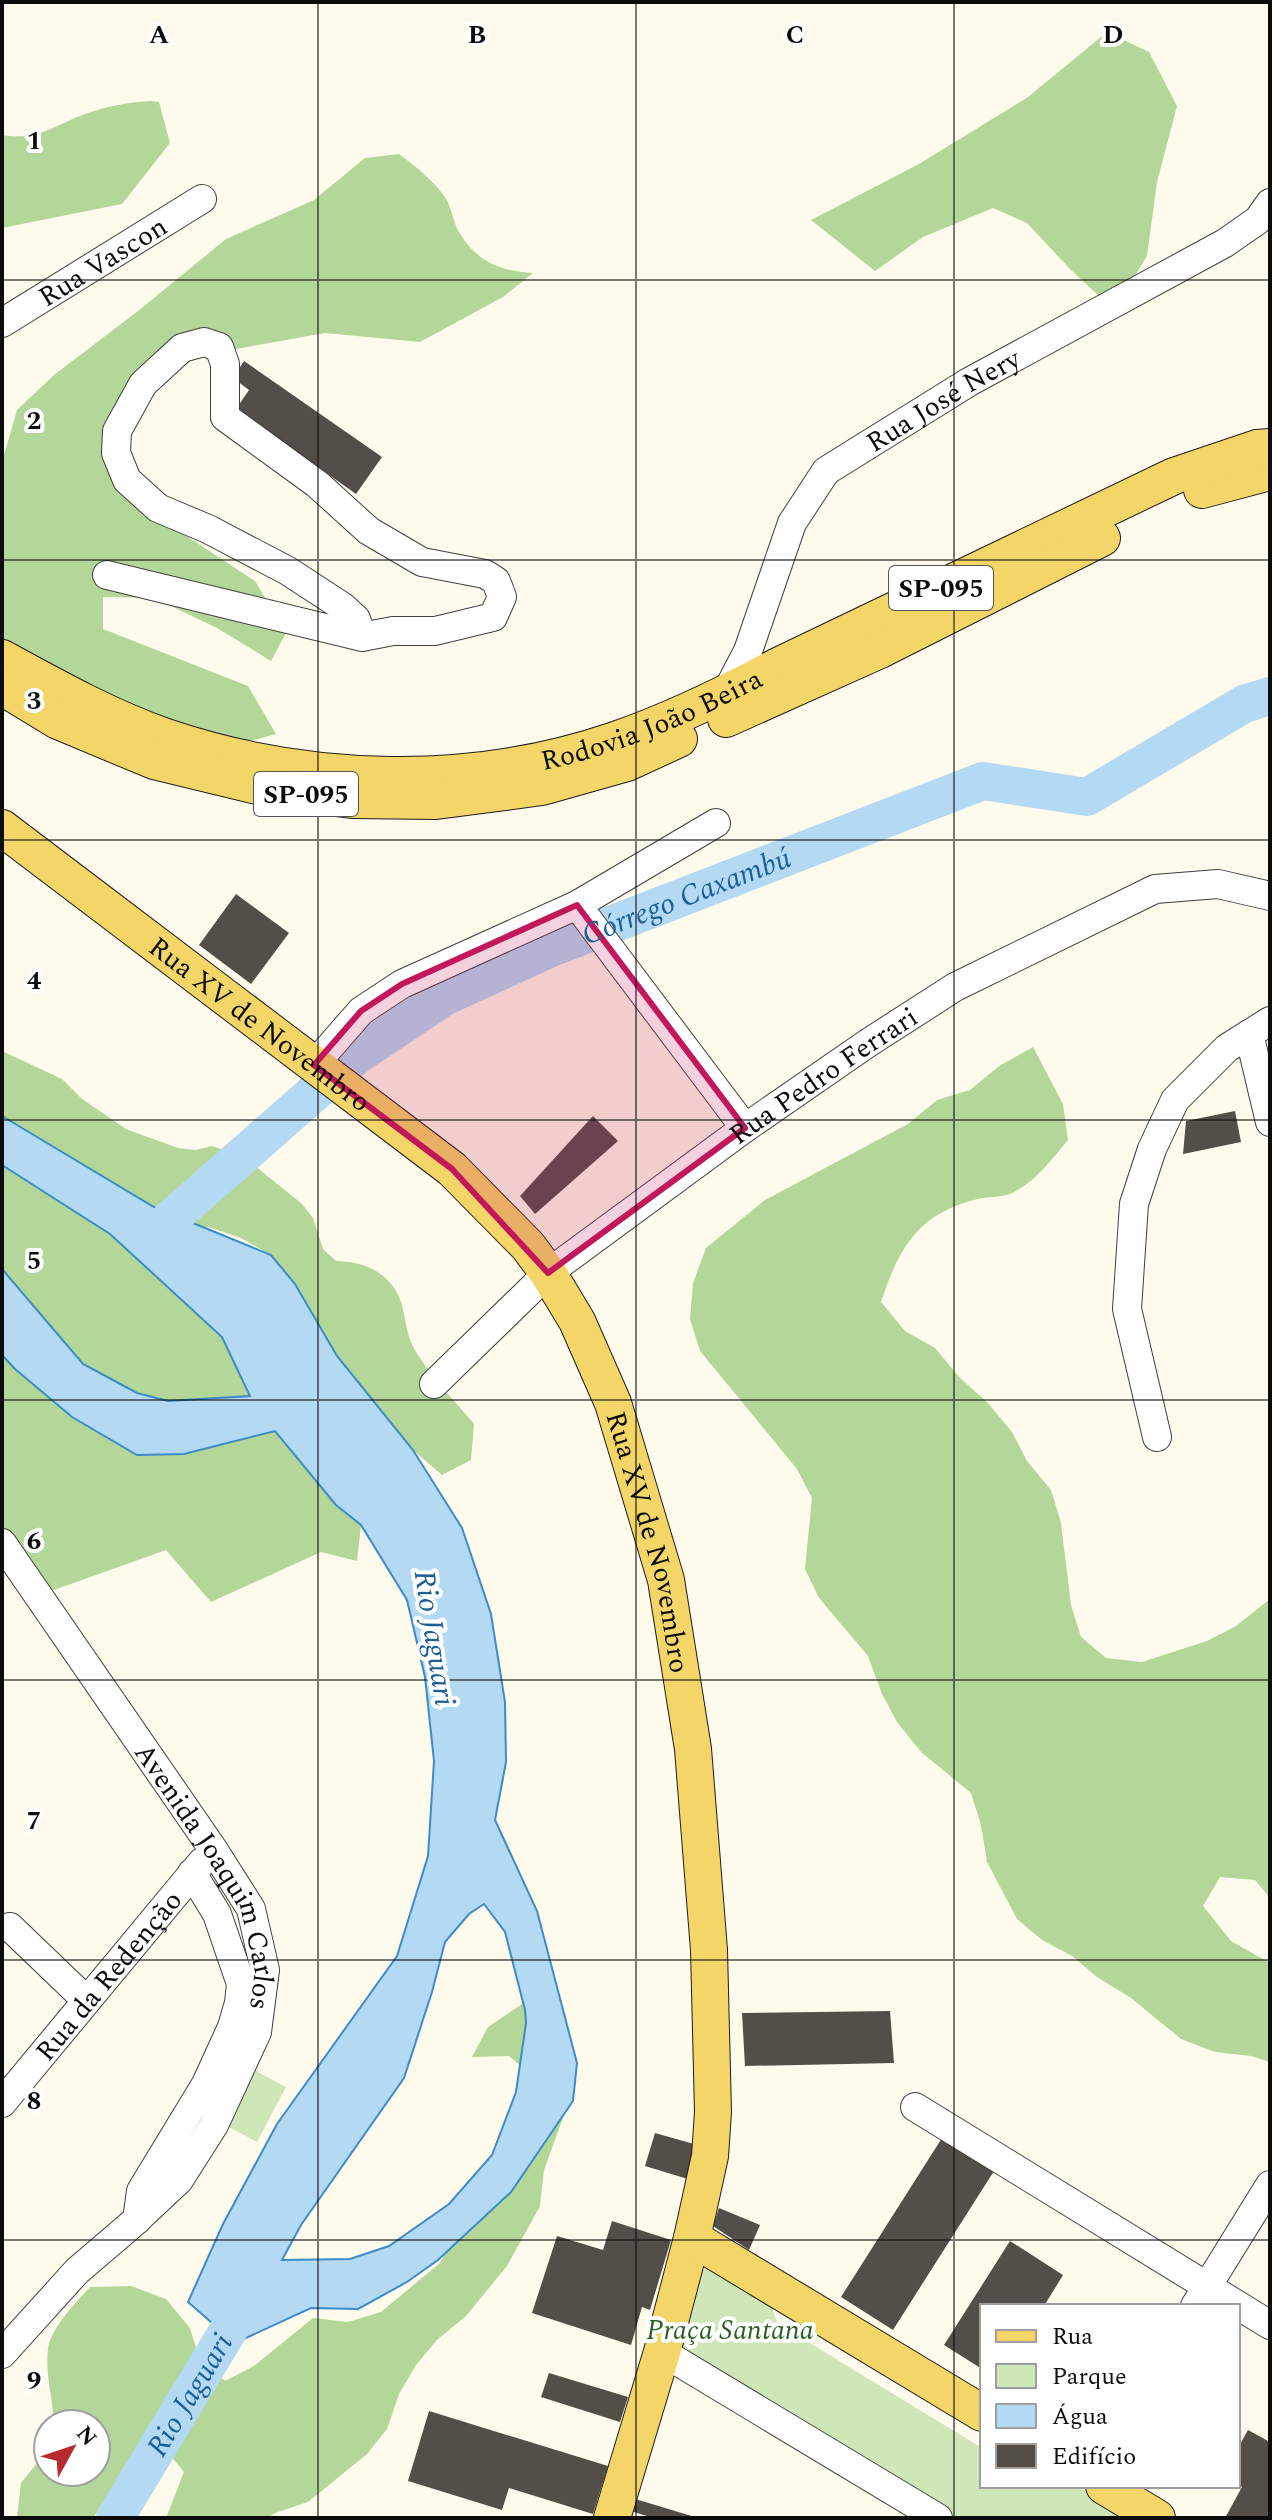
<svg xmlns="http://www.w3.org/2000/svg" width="1272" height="2520" viewBox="0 0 1272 2520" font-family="Spectral,serif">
<rect width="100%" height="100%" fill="#fefbec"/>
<g fill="#cfe7b8">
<path d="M254,2070l32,17 -29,55 -32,-17z"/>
<path d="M707,2266l63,34 7,23 205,125v38h95l52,32h-174l-277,-167 24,-80z"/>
</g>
<g fill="#b2d798">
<path d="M1107,32l42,20 28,54 -20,76 -10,74 -33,54 -43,-40 -44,-47 -34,-15 -70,29 -48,34 -64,-51 108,-56 109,-67z"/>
<path d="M152,101l7,1 11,41 -48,61 -120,24v-93c36,6 51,-9 83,-21 22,-8 43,-12 67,-13z"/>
<path d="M399,154c17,13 33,25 46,43 7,11 8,25 14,35 18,30 41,39 74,41l-30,24 -83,45 -95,-9 -128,23 -59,48 -31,36 17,41 61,54 70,46 31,52 -15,28 -54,-33 -63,-30 -51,-1v32l145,57 28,48 -71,19 -203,-112v-179l15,-52 37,-35 84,-64 88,-72 88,-39 51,-42z"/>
<path d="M1033,1047l30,57 5,36c-15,18 -32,41 -54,52 -10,6 -25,4 -36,7 -60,14 -79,49 -97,103l24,29 30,17 24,29 29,26 24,29 15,29 24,29 10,33 10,82 10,32 25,21 36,4 65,-21 29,-15 34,-27v299l-15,-18 -35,-3 -17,29 28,35 39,22v99l-19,-6 -36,-4 -34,-13 -50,-41 -34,-21 -25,-21 -30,-16 -25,-21 -30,-57 -6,-37 -10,-32 -50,-41 -24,-30 -15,-28 -14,-38 -49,-58 -14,-29 7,-71 -15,-29 -97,-118 -10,-32 3,-36 13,-35 59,-48 143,-76 29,-24 33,-10 29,-24z"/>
<path d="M2,1051l60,28 20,20 44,30 52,19 18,2 16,-4 32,11 58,47 11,14 10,31 13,12c29,0 57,13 66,44 4,16 5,33 14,47 16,26 39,49 58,72l-3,36 -29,15 -29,-25 -76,-94 -42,-72 -24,-29 -30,-17 -29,-10 -53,-9 -157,-92z"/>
<path d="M2,1165l108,69 112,103 34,71 80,97 25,20 -4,36 -36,-9 -110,50 -45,-52 -115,41 -49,-62z"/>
<path d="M549,1986l20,115 -25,69 -4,36 -33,60 -41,50 -29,24 -21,25 -17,29 -12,35 -20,25 -59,48 -33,11 -7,5h-102l18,-46 -24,-29 -28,15 -17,30 -22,30h-76l4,-35 20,-25 7,-18v32h48v-48h-42c-1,-25 -9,-50 -6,-75 3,-22 28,-46 42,-62l41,-1 35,13 24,29 10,33 25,20 29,-15 59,-48 35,4 33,-10 59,-49 95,-185 -26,-22 -37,1 16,-30z"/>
</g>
<path fill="#b3d9f3" stroke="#3d8cc7" stroke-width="2" fill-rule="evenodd" d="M2,1116l152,91 117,48 24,29 42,72 76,94 49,78 29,86 14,88 1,60 -11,58 42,91 40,152 -4,38 -62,91 -73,68 -31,22 -49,27 -47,-1 -76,35 -47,-41 35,-78 54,-100 120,-168 31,-100 6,-95 -9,-84 -18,-77 -46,-75 -25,-20 -61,-74 -91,23 -47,1 -65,-38 -57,-48 -13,-14v-86l81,95 54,29 31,8 82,-5 -28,-59 -112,-103 -108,-69zM484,1904l21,28 20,78 1,13 -10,69 -24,63 -43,49 -60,42 -39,13 -68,1 19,-35 103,-147 28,-86 13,-50 24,-28z"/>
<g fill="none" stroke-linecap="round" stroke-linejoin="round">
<g stroke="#b3d9f3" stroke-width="38">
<path id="s1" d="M158,1230l198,-174 88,-59 107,-49 432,-167 104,16 157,-93 26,-8"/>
<path id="s2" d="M115,2518l137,-227"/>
</g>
</g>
<g fill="#544e49">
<path d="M244,361l138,96 -26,37 -120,-85 13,-19 -16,-12z"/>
<path d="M236,894l53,39 -38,51 -52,-39z"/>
<path d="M1235,1111l6,31 -58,12 3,-33z"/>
<path d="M593,1116l25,25 -83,73 -15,-18z"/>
<path d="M890,2011l4,52 -149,3 -3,-53z"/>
<path d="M655,2133l46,13 -10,34 -46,-14z"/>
<path d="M942,2138l52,33 -101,159 -52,-33z"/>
<path d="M719,2208l41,17 -11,25 -36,-24z"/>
<path d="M612,2221l59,19 -21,70 -8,-3 -11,38 -99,-32 25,-77 46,14z"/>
<path d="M1010,2241l53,34 -19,31h-62v63l-38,-24z"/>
<path d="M549,2373l79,24 -8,25 -79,-25z"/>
<path d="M429,2411l179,55 -15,48 -84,-26 -7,22 -94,-29z"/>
<path d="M1248,2430l22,12v76h-45l17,-31 -4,-2v-37z"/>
<path d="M632,2498l63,19v1h-42l-25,-8z"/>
</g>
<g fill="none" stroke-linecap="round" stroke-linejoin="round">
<g stroke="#3f3f3f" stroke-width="30">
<g id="minor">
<path id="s3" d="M2,323l200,-124"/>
<path d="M107,575l255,62 31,-6h42l58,-14 9,-20 -6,-16 -11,-7 -63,-12 -53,-31 -52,-47 -92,-67v-53l-6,-17 -15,-5 -22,6 -39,36 -26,47 -1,22 11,27 31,28 50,21 80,42 55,36 13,12 6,18"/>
<path id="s4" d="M725,695l23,-44 44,-128 34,-52 143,-89 256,-139 33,-23 12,-17"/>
<path d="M577,905l168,223"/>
<path d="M1249,1034l21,88"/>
<path d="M314,1065l47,-54 41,-27 175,-79 139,-82"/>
<path id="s5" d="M434,1384l114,-111 197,-145 123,-85 87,-56 200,-98 63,-5 52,12"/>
<path d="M1157,1437l-30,-128 7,-105 18,-55 23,-49 52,-52 43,-27"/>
<path id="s6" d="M2,1543l211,306 38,60 14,61 -8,62 -43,93 -35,55 -47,44 -55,47 -75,83"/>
<path d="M10,1927l76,73"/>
<path id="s7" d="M2,2103l200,-241"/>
<path d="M915,2107l355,218"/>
<path d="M137,2220l4,-29 65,-107 26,-57 7,-24 2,-19 -24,-70 -25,-41"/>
<path d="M1195,2306l75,-121"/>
<path d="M662,2352l276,166"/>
</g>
</g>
<g stroke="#1d1d1d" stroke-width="38">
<g id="major">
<path d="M1202,490l68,-18"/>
<path id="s8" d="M2,658c53,29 107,59 164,79 143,48 306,52 449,3 55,-19 109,-45 161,-73l398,-191 83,-28 13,-1"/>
<path d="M2,687l56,34 96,40 124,30 74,9 84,1 106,-14 85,-24 52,-24"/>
<path d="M726,719l154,-69 222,-112"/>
<path id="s9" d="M2,828l450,341 76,77 20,27 29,48 36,82 53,177 27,169 16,201 4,162 -3,44 -18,82 -30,114 -50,166"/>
<path d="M692,2238l290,175"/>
<path d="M1104,2486l53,32"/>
</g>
</g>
<use href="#minor" stroke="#fff" stroke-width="28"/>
<use href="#major" stroke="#f3d568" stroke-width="36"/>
</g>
<path fill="#c2185b" fill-opacity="0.2" stroke="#c2185b" stroke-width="6" stroke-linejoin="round" d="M577,905l168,223 -197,145 -96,-104 -138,-104 47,-54 41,-27z"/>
<path fill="none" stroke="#0c0c0c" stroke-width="2" stroke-opacity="0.55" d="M318,2v2516M636,2v2516M954,2v2516M2,280h1268M2,560h1268M2,840h1268M2,1120h1268M2,1400h1268M2,1680h1268M2,1960h1268M2,2240h1268"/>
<g text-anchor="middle" stroke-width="8" stroke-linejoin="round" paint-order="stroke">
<g fill="#fff" stroke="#555" stroke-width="2">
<rect x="889" y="566" width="104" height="44" rx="6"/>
<rect x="254" y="772" width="104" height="44" rx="6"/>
</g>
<g font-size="26" font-weight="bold" fill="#0c0c0c">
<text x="941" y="597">SP-095</text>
<text x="306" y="803">SP-095</text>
</g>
<g font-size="28" fill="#0c0c0c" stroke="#fff">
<text dy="10" stroke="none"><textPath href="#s3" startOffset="118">Rua Vascon</textPath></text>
<text dy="10" stroke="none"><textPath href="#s4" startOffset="384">Rua José Nery</textPath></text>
<text dy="10" stroke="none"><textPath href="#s8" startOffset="680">Rodovia João Beira</textPath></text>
<text dy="10" stroke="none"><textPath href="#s9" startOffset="324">Rua XV de Novembro</textPath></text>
<text dy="10" stroke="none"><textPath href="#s5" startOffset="498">Rua Pedro Ferrari</textPath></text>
<text dy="10" stroke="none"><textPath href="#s9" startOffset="996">Rua XV de Novembro</textPath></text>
<text dy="10" stroke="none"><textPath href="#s6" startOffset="396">Avenida Joaquim Carlos</textPath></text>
<text dy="10" stroke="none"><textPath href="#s7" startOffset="166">Rua da Redenção</textPath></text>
</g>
<g font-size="28" font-style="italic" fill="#2b6120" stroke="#fff">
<text x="730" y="2339">Praça Santana</text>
</g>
<g font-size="30" font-style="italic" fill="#1b5e98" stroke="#fff">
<text dy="10" stroke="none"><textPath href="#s1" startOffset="632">Córrego Caxambú</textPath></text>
<text transform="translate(435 1638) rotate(81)" y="10">Rio Jaguari</text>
<text dy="10" stroke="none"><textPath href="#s2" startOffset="144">Rio Jaguari</textPath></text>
</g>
</g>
<g font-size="26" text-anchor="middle" font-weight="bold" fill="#0c0c0c" stroke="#fff" stroke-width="8" stroke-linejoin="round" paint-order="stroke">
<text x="159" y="43">A</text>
<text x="477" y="43">B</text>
<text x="795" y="43">C</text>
<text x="1113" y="43">D</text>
<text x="34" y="149">1</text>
<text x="34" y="429">2</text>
<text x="34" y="709">3</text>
<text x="34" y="989">4</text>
<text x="34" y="1269">5</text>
<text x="34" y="1549">6</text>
<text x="34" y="1829">7</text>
<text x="34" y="2109">8</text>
<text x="34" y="2389">9</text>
</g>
<rect width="1272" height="2520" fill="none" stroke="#0c0c0c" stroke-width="8"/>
<rect x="980" y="2304" width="260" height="184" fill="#ffffff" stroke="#9e9e9e" stroke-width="2"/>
<rect x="996" y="2330" width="40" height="12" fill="#f3d568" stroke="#9e9e9e" stroke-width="2"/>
<text x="1052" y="2344" font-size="24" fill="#0c0c0c">Rua</text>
<rect x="996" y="2364" width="40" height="24" fill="#cfe7b8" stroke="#9e9e9e" stroke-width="2"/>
<text x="1052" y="2384" font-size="24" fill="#0c0c0c">Parque</text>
<rect x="996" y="2404" width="40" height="24" fill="#b3d9f3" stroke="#9e9e9e" stroke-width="2"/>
<text x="1052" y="2424" font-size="24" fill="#0c0c0c">Água</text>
<rect x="996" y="2444" width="40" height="24" fill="#544e49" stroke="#9e9e9e" stroke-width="2"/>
<text x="1052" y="2464" font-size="24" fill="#0c0c0c">Edifício</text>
<g transform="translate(72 2448) rotate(50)"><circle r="38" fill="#ffffff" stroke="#9e9e9e" stroke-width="2"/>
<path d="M0-6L14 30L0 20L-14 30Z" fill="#b62b2d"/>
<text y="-12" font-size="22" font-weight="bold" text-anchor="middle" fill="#0c0c0c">N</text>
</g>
</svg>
